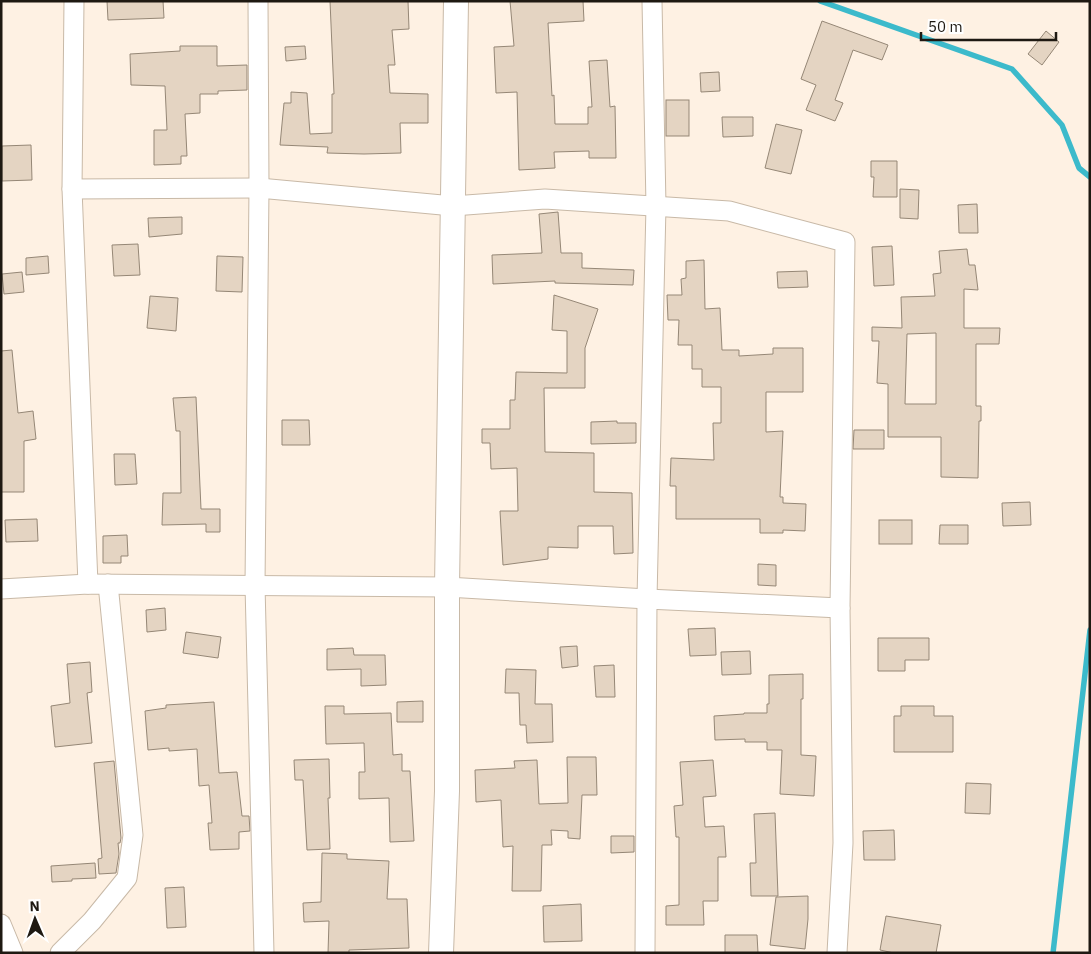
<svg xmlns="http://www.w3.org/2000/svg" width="1091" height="954" viewBox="0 0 1091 954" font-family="'IBM Plex Sans',sans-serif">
<rect width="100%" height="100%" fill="#fef1e3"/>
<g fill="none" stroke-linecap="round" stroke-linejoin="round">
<g stroke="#3cbacb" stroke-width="5.5">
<path d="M820,1l192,68 50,56 17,43 11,9"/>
<path d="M1053,953l37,-323"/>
</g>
</g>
<g fill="#e4d4c2" stroke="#958776" fill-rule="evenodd">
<path d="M107,1h56l1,17 -56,2z"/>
<path d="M330,1h78l1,28 -17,1 3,35h-7l2,28 38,1v29h-28l1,30 -37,1 -37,-1 1,-6 -48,-2 4,-42h7v-11l16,1 3,41 22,-1v-39h2z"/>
<path d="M510,1h73l1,20 -36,2 4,73 2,-1 1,29h33v-17h4l-3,-46 18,-1 3,47 5,-1 1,52h-27v-7l-35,1 1,16 -36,2 -2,-78 -21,1 -2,-46 20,-1z"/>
<path d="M822,21l66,24 -6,15 -29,-10 -18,50 8,3 -8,18 -29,-11 10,-25 -15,-6z"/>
<path d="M1046,31l13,11 -17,23 -14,-11z"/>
<path d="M180,46h37v20l30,-1v25l-29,1v3h-18v19l-15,1 2,42h-6v8l-27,1v-35h13l-2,-44 -34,-1 -1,-31 50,-3z"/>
<path d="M305,46l1,13 -20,2 -1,-14z"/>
<path d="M719,72l1,19 -19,1 -1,-19z"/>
<rect x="666" y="100" width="23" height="36"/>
<path d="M722,117h31v19l-30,1z"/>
<path d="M776,124l26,6 -11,44 -26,-6z"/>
<path d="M31,145l1,35 -30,1v-35z"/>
<path d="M871,161h26v36h-24l1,-20h-3z"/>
<path d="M900,189l19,1 -1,29 -18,-1z"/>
<path d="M977,204l1,29h-19l-1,-28z"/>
<path d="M558,212l3,41h21v15l52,2 -1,15 -78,-2v-2l-62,3 -1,-29 50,-2 -3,-39z"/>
<path d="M182,217v17l-33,3 -1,-19z"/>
<path d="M138,244l2,31 -26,1 -2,-31z"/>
<path d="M892,246l2,39 -20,1 -2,-39z"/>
<path d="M967,249l2,16h6l3,25 -14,-1v39h36l-1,16h-23v62h5v15h-2l-1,57 -37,-1v-40h-53v-53l-11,-1 2,-42h-7v-14l30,1 -1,-31 34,-1 -2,-22 8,-1 -2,-22zM936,333v71h-31l2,-70z"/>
<path d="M48,256l1,17 -23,2v-17z"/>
<path d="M217,256l26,1 -1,35 -26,-1z"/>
<path d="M704,260l1,49 15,-1 2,42h17v6l34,-2v-6h30v44h-37v40l17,-1 -3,66h3v6l23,1 -1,27 -22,-1v3h-23v-14h-84v-33h-6l1,-28 43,2 -1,-37h8v-36h-19v-18h-10v-24h-14l1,-25h-11l-1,-25h15l-1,-16 5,-1v-17z"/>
<path d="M807,271l1,16 -30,1 -1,-16z"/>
<path d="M22,272l2,20 -20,2 -2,-20z"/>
<path d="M554,295l44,14 -13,39v40h-41l1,64 49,1v39l38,1 1,60 -19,1 -1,-28h-35v22l-30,-1v12l-45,6 -3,-54h18l-1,-43 -26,1 -1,-26h-8v-14h28v-29h5l1,-28 51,1v-42l-15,-1z"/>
<path d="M150,296l28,2 -2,33 -29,-3z"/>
<path d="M12,350l6,63 15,-2 3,28 -12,2v51h-23v-141z"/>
<path d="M196,397l5,112h19v23h-14v-8l-44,1 1,-32h18l-1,-62h-4l-3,-33z"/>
<path d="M282,420h27l1,25h-28z"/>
<path d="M617,421v2h19v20l-45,1v-22z"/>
<path d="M854,430h30v19h-31z"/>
<path d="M114,454h21l2,30 -22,1z"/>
<path d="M1030,502l1,23 -28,1 -1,-23z"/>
<path d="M37,519l1,22 -32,1 -1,-22z"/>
<rect x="879" y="520" width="33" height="24"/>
<path d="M940,525h28v19h-29z"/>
<path d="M127,535l1,21h-7v7h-18v-27z"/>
<path d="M758,564l18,1v21l-18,-1z"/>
<path d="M165,608l1,22 -19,2 -1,-22z"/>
<path d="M715,628l1,27 -26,1 -2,-27z"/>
<path d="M186,632l35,5 -3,21 -35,-5z"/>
<path d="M878,638h51v22h-24v11h-27z"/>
<path d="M577,646l1,20 -16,2 -2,-21z"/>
<path d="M353,648l1,7h31l1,30 -25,1v-17l-34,1v-21z"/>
<path d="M750,651l1,23 -29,1 -1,-23z"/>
<path d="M90,662l2,30 -5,1 5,50 -37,4 -4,-41 19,-3 -3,-39z"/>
<path d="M614,665l1,32h-19l-2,-31z"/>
<path d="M506,669l30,1 -1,34h17l1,38 -26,1 -1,-18h-6l-1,-32h-14z"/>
<path d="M803,674v25h-2v56l15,1 -2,40 -34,-2 2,-44h-15v-8h-22v-3l-30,1 -1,-24 30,-2v-1h23v-9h2v-29z"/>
<path d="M423,701v21h-26v-20z"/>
<path d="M214,702l5,71 18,-1 5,44h7l1,15 -11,1v17l-29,1 -2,-27h4l-3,-38 -10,1 -2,-37 -28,2v-3l-21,2 -3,-39 21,-3v-3z"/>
<path d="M325,706h19v8l47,-1 2,42 9,-1v17h8l4,70 -24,1 -1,-44 -30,1v-27h6l-1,-29 -38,1z"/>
<path d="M901,706h33v10h19v36h-59v-36h7z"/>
<path d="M567,757h29l1,38h-15l-2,44 -12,-1v-7l-17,-1 1,15h-10l-1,46h-29l1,-45 -10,1 -2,-47 -25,2 -1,-32 40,-2 -1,-7 23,-1 2,44 29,-1z"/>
<path d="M329,759l1,39h-2l2,51 -23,1 -4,-70h-8l-1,-20z"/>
<path d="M713,760l3,36 -13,1 2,30 19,-1 2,31h-8v44h-15l1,24h-38v-19l13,-1v-68h-3l-2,-31 9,-1 -3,-43z"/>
<path d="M114,761l7,77 -1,5h-2l1,11 -3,19 -17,1 -1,-15 4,-1 -8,-95z"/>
<path d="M966,783l25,1 -1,30 -25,-1z"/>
<path d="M775,813l3,83h-27l-1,-33h6l-2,-49z"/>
<path d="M894,830l1,30h-31l-1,-29z"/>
<path d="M611,836h23v16l-23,1z"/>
<path d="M322,853l25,1v5l42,2 -2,38h20l2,49 -60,2v3h-21l1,-32 -25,1 -1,-19 18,-1z"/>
<path d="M95,863l1,15 -24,1v2l-20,1 -1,-16z"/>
<path d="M184,887l2,40 -19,1 -2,-40z"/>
<path d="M808,896v23l-3,30 -35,-4 6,-48z"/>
<path d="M581,904l1,37 -38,1 -1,-36z"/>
<path d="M886,916l55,9 -5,28h-42l-14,-3z"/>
<path d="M725,935h32l1,18h-33z"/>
</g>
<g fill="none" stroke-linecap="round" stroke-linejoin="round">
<g stroke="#c8b9a7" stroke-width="21">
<g id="minor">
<path d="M74,1l-2,188 16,395"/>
<path d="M258,1l1,187 -4,397 9,368"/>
<path d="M72,189l187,-1 194,18 92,-7 184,12 116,31 -5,366 3,235 -6,110"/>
<path d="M1,589l87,-5 359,3 200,12 193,9"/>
<path d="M1,924l12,29"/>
<path d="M60,953l32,-32 35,-43 6,-43 -25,-251"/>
<path d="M645,953l2,-354 9,-393 -4,-205"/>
</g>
</g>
<g stroke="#c8b9a7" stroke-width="26">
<path id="tertiary" d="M441,953l6,-162v-204l9,-586"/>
</g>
<use href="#minor" stroke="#fff" stroke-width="19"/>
<use href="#tertiary" stroke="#fff" stroke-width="24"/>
</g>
<rect width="1091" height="954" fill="none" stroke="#1e1912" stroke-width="5"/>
<g transform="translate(35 919) rotate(358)" stroke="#ffffff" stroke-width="4" paint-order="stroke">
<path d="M0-4L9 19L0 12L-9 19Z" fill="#1e1912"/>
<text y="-8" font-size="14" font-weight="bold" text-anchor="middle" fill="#1e1912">N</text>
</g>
<path d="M921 32v8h135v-8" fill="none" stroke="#1e1912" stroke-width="2.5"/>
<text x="928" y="32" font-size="15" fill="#1e1912" stroke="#ffffff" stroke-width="4" paint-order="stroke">50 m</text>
</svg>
